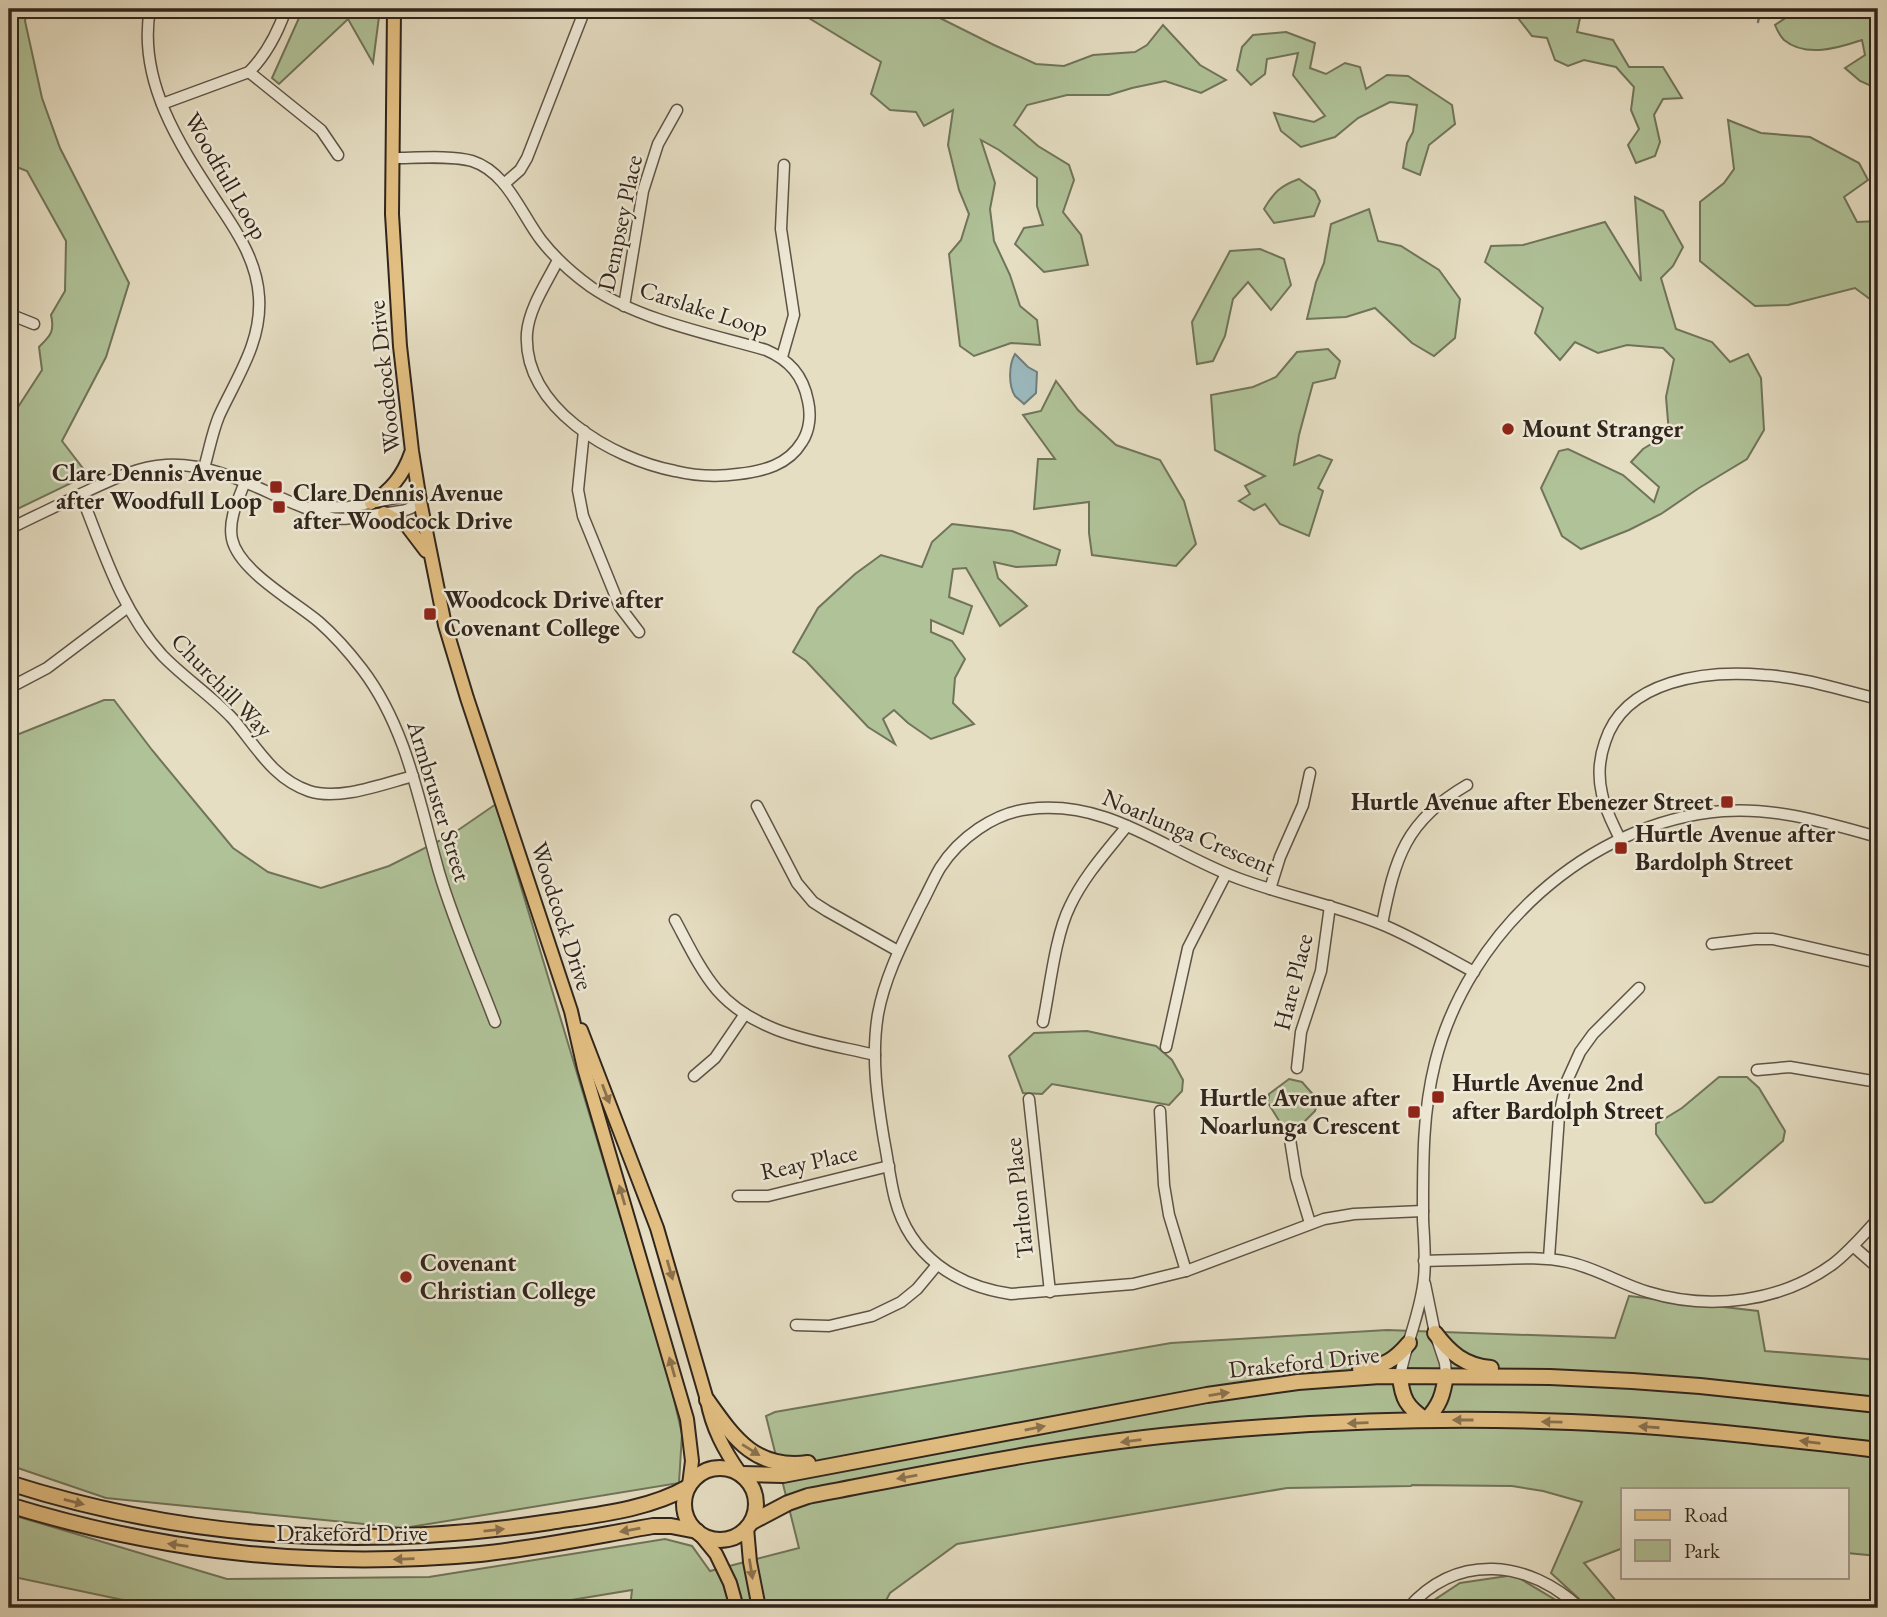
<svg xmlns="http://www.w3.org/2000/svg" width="1887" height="1617" viewBox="0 0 1887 1617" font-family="'EB Garamond',serif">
<rect width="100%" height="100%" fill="#e6dec3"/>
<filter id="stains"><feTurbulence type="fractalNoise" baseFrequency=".00286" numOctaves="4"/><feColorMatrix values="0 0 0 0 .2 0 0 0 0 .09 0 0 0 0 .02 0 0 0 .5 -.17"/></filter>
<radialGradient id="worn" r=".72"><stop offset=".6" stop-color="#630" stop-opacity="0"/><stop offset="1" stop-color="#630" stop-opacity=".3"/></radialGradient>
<g fill="#b0c298" stroke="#70745a" stroke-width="2">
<path d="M9,9h18l-2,12 17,77 18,50 69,135 -23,74 -44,84 26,34 -79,38v-92l33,-51 -3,-23c11,-11 16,-15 12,-32l14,-24 1,-50 -39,-70 -18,-7z"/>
<path d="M303,9h77l-7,54 -25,-44 -69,65 -7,-6z"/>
<path d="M794,9h128l72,36 42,19 28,2 29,-11 42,-3 12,-7 16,-20 37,40 26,15 -25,13 -36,-12 -33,7 -23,7h-42l-40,10 -13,20 24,21 31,19 5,15 -11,32 18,23 7,30 -44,7 -29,-28 9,-16 19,-3 -6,-19v-28l-38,-28 -18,-10 14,43 -5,26 4,32 16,34 10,31 17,14 3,25 -29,-2 -37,13 -14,-10 -11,-92 12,-14 8,-26 -10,-24 -11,-45 5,-35 -29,16 -8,-14 -26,-2 -19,-16 10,-32z"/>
<path d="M1511,9h71l-5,23 36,8 16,27h34l19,31 -19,1 -9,16 6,27 -5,14 -19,7 -8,-18 11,-16 -8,-19 3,-23 -18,-20 -32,-7 -16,6 -13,-6 -8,-22 -15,-2z"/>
<path d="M1802,9h76v80l-18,-8 -15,-13 20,-13 -3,-15c-24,8 -56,18 -78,0 -4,-4 -7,-10 -9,-15l18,-12z"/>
<path d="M1286,32l29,11 -5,25 16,6 19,-11 15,4 6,22 21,-14 21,1 44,29 3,19 -26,21 -9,30 -17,-7 4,-25 6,-11 4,-27 -27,-3 -32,16 -23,19 -34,10 -20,-16 -7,-18 40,9 11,-6 -32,-41 5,-22 -31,6 -2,15 -14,11 -14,-15 5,-23 11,-12z"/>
<path d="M1728,120l33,13 49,4 49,26 9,17 -24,17 13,25 21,-1v84l-23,-17 -67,17 -33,1 -55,-45v-59l24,-19 10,-14z"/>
<path d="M1299,179l16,12 5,10 -6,15 -40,7 -10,-14c10,-17 16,-23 35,-30z"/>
<path d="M1635,197l28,14 20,36 -10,19 -12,12 15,51 36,13 18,20 18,-8 13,24 3,52 -17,29 -48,29 -38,26 -32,16 -48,19 -19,-13 -21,-48 18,-37 9,-2 55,26 31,27 5,-15 -28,-25 12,-13 26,-16 -3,-36 8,-38 -11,-11 -36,-3 -29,8 -23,-11 -15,18 -25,-27 8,-25 -58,-46 6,-16 32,-1 82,-23 36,59z"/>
<path d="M1369,209l9,32 23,5 38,24 21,29 -5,39 -21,18 -22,-13 -37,-35 -29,9 -39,2 9,-37 8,-19 7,-39z"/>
<path d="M1260,249l24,10 7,26 -20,25 -23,-28 -15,17 -8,37 -12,25 -16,3 -5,-42 38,-71z"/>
<path d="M1328,349l12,12 -5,17 -22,5 -14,52 -5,30 25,-10 13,5 -14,28 5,3 -14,45 -29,-12 -15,-20 -11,6 -15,-9 11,-7 -5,-8 20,-10 -50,-26 -4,-55 42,-8 23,-10 21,-25z"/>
<path d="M1056,381l22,29 38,35 44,15 24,41 12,43 -20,22 -84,-11 -3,-22v-31l-55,7 4,-50h17l-32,-44 18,-4z"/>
<path d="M952,524l60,7 48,19 -4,15 -40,2 -22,-5 4,16 29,28 -27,20 -34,-58 -13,1 -4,28 23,9 -9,28 -32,-14v12l21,9 13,18 -10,19 -2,25 21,21 -43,15 -23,-16 -14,-13 -11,9 12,25 -27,-17 -62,-66 -13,-9 25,-44 37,-34 26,-19 41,12 10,-25z"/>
<path d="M104,700h10l38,50 81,98 35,24 53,16 68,-22 62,-31 45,-31 174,578 12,52 -3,49 -275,45 -298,-30 -97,-33v-727z"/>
<path d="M1087,1031l69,15 16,14 11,20 -1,11 -13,14 -117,-21 -10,10 -19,-1 -14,-37 25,-23z"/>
<path d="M1719,1077h28l12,11 26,43 -2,10 -71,61 -7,1 -49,-69v-10l26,-16z"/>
<path d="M1289,1079l13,3 16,18 -3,11 -15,15 -17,1 -15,-24 1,-9z"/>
<path d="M1629,1296l129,15 7,40 113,9v196l-31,-3v-64h-224v59l-39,15 38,45h-33l-38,-35 31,-71 -39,-11 -31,-5 -100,-1 -1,1 -124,2 -330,56 -67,49 -8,15h-252l2,-18 -109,18h-362l-152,-32v-62l218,65 202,-2 236,-38 27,7 18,25 89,-23 -33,-132 9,-4 396,-69 216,-13 228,8z"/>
<path d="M1514,1575l45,27 -8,6h-129l38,-25z"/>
</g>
<path fill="#9bb9be" stroke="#707e7d" stroke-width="2" d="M1015,354l13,13 9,5 -1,21 -12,11c-3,-3 -6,-5 -9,-8 -7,-11 -6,-32 0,-42z"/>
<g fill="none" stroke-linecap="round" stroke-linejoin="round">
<path stroke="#707e7d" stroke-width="2.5" d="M1758,22l3,-13"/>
<g stroke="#5e5346" stroke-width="13">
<g id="minor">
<path d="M150,9c-13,73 31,138 69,196 19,28 38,57 40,92 3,45 -22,80 -40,119 -7,17 -10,35 -15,52"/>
<path d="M249,72l72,58 17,25"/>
<path d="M162,104l87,-32c17,-17 29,-40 37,-63"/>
<path d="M393,158c22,0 59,-3 79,3 35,11 49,53 69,79 14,18 32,34 50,47 48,33 119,47 175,63 23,10 37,25 42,51 3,13 2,29 -6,41 -14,23 -38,29 -64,32 -21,3 -42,2 -63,-3 -63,-12 -153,-64 -148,-138 2,-25 20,-51 31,-73"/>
<path d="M504,184l16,-14 7,-12 55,-141"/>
<path d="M624,306l19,-115 15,-47 19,-34"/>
<path d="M9,314l25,10"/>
<path d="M782,357l12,-42 -13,-86 3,-64"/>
<path d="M584,431l-6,59 5,26 37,91 19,25"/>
<path d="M245,482c-7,18 -17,38 -13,57 7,32 62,62 87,83 16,14 30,30 43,47 45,59 57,133 77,203 15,51 37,100 56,150"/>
<path d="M81,495c22,55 40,115 81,160 22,23 50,41 71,64 23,27 40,60 76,72 30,10 74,-7 104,-15"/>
<path d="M9,529c24,-12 48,-23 72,-35 28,-13 54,-27 85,-29 51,-3 96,27 142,44 6,3 13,7 19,8 20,5 39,-2 59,-4 13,-2 24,-1 34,-12l-9,-5h-5l-57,11 -44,1"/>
<path d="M9,688l38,-20 81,-61"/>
<path d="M757,806l40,77 16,19 14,9 71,40"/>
<path d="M1620,839c-7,-15 -15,-29 -18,-45 -4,-17 -3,-35 3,-52 20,-63 102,-72 159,-67 39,2 77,15 114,24"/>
<path d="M1270,889l10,-32 23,-52 7,-32"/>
<path d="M675,920c13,24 25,50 42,70 39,45 104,52 158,65"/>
<path d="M1382,924c13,-66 23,-103 85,-139"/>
<path d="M1712,944l43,-5h18l105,24"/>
<path d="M1043,1022c7,-34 12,-86 27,-116 14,-30 37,-55 57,-80"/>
<path d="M1166,1047l22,-99 38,-74"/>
<path d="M1297,1068l4,-36 20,-61 9,-65"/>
<path d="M1757,1070l33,-3 88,15"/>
<path d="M694,1076l21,-18 30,-44"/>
<path d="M1029,1099l21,193"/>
<path d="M1160,1111l4,74 5,30 17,56"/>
<path d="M1289,1133l7,44 14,46"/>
<path d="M738,1196h30l121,-30"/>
<path d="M1423,1211l-69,3 -30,5 -138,52 -53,13 -122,10c-55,-8 -101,-38 -116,-95 -5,-19 -7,-39 -11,-59 -7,-42 -13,-84 -6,-126 7,-38 25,-72 42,-107 7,-13 13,-27 20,-39 19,-30 54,-55 89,-59 81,-10 139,44 211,70 46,17 95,26 141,45 32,13 63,32 93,48"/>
<path d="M1853,1246l25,22"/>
<path d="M1549,1258l10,-142 7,-33 14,-31 13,-18 46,-46"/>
<path d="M1424,1261c25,-1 50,-1 75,-2 23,-1 46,-2 69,3 28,6 53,22 80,30 62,19 133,10 185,-28 17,-13 31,-30 45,-45"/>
<path d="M1425,1284l10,49 10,30 1,12"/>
<path d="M796,1325l33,1 43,-10 29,-14 16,-13 20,-24"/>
<path d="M1400,1376c6,-33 21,-64 24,-98 2,-19 0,-39 -1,-58 0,-53 -1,-105 12,-157 32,-130 153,-241 288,-252 53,-4 104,12 155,26"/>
<path d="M1408,1608c50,-56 120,-48 172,0"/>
</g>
</g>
<g stroke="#30251c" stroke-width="16">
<g id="major">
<path d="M394,9l-2,205 8,132 12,105 8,50 25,124 22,73 104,313 13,57 103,351 5,42 -3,24"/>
<path d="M371,503c20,-13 32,-27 40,-50"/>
<path d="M384,513l23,13 19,25"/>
<path d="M581,1030l76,198 50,172c5,28 17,50 33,73"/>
<path d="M747,1528l3,34 9,46"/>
<path d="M698,1532l18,22 14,29 7,25"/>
</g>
</g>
<g stroke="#30251c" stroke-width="18">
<g id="highway">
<path d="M1435,1333c15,20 30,33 56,35"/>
<path d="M1360,1369c24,-3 34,-8 49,-26"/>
<path d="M1400,1376c2,23 7,31 26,44"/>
<path d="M707,1400c27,38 48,70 101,63"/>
<path d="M1426,1420c14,-15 17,-25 20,-45"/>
<circle cx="720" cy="1504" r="36"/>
<path d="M742,1474l41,1 424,-80 91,-13 82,-6 170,1 82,4 68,5 178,19"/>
<path d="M9,1483c179,57 356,67 541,39 45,-7 98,-12 138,-35"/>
<path d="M9,1505c156,48 309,64 471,49 58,-6 115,-18 173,-28h18l26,5"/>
<path d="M752,1522l36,-19 20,-7c131,-25 263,-53 395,-64 122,-11 246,-15 368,-10 103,4 205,16 307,28"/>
</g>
</g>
<use href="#minor" stroke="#efead8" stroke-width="10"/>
<use href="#major" stroke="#e3bf82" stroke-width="12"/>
<use href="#highway" stroke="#e3bf82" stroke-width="14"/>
</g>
<defs><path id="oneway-solid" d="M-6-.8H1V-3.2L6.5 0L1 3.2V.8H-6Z" transform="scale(1.75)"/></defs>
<g fill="#8a724f">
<use href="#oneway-solid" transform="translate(606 1094) rotate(69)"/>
<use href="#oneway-solid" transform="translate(622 1195) rotate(-106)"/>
<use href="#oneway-solid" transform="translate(670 1270) rotate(74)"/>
<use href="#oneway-solid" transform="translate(672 1367) rotate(-106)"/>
<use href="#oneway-solid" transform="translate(1219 1394) rotate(-9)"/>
<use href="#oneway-solid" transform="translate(1463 1420) rotate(-180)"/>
<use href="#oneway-solid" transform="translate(1552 1422) rotate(-179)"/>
<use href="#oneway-solid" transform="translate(1358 1423) rotate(178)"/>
<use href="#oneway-solid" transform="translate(1649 1427) rotate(-176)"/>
<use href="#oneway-solid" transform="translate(1035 1428) rotate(-11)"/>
<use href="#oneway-solid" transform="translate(1131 1441) rotate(173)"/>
<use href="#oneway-solid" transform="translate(1810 1442) rotate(-173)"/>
<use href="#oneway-solid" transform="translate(751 1450) rotate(32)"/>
<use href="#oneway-solid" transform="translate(907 1477) rotate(170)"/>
<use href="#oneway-solid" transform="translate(74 1502) rotate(14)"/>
<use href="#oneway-solid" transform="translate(494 1530) rotate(-6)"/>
<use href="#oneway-solid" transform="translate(630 1530) rotate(170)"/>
<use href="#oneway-solid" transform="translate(178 1545) rotate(-172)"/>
<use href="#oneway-solid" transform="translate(404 1559) rotate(178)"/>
<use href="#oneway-solid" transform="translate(751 1569) rotate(81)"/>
</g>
<g fill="#8f2418" stroke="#efead8" stroke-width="2.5">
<circle cx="1508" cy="429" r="7"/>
<rect x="269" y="480" width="14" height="14" rx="3.5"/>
<rect x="272" y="500" width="14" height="14" rx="3.5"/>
<rect x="423" y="607" width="14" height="14" rx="3.5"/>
<rect x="1720" y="795" width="14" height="14" rx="3.5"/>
<rect x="1614" y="841" width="14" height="14" rx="3.5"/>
<rect x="1431" y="1090" width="14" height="14" rx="3.5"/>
<rect x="1407" y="1105" width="14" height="14" rx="3.5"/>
<circle cx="406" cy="1277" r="7"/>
</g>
<g text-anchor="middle" stroke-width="5" stroke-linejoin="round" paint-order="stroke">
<g font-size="24" fill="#30251c" stroke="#efead8">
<text transform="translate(226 176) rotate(60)" y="8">Woodfull Loop</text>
<text transform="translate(620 223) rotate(-78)" y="8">Dempsey Place</text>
<text transform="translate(704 309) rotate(18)" y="8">Carslake Loop</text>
<text transform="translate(384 377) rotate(-96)" y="8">Woodcock Drive</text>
<text transform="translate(222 685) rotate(46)" y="8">Churchill Way</text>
<text transform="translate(439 801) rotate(73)" y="8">Armbruster Street</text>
<text transform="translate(1189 832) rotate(23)" y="8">Noarlunga Crescent</text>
<text transform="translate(562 916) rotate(72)" y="8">Woodcock Drive</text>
<text transform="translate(1293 982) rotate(-76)" y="8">Hare Place</text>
<text transform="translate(809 1162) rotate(-12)" y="8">Reay Place</text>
<text transform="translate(1019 1198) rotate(-96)" y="8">Tarlton Place</text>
<text transform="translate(1304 1362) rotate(-6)" y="8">Drakeford Drive</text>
<text x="352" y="1541">Drakeford Drive</text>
</g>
<g font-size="24" font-weight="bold" fill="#30251c" stroke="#efead8" text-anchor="start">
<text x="1522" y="437">Mount Stranger</text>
<text x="262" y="481" text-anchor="end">Clare Dennis Avenue<tspan x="262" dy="28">after Woodfull Loop</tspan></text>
<text x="293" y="501">Clare Dennis Avenue<tspan x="293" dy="28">after Woodcock Drive</tspan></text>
<text x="444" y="608">Woodcock Drive after<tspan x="444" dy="28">Covenant College</tspan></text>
<text x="1713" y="810" text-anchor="end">Hurtle Avenue after Ebenezer Street</text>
<text x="1635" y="842">Hurtle Avenue after<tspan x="1635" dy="28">Bardolph Street</tspan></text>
<text x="1452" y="1091">Hurtle Avenue 2nd<tspan x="1452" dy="28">after Bardolph Street</tspan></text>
<text x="1400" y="1106" text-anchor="end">Hurtle Avenue after<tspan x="1400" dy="28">Noarlunga Crescent</tspan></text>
<text x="420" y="1271">Covenant<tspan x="420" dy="28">Christian College</tspan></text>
</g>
</g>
<rect width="1887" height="1617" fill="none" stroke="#e6dec3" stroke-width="35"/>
<rect x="10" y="10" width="1866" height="1596" fill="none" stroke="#30251c" stroke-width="3.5"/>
<rect x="18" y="18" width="1852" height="1582" fill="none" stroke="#30251c" stroke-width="2"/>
<rect x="1621" y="1488" width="228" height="91" fill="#efead8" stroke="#a39b8d" stroke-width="2"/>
<rect x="1635" y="1510" width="35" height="10" fill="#e3bf82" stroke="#a39b8d" stroke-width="2"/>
<text x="1684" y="1522" font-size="21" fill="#30251c">Road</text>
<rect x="1635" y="1540" width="35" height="21" fill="#b0c298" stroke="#a39b8d" stroke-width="2"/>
<text x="1684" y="1558" font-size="21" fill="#30251c">Park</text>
<rect width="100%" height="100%" filter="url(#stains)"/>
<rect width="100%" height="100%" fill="url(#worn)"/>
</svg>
